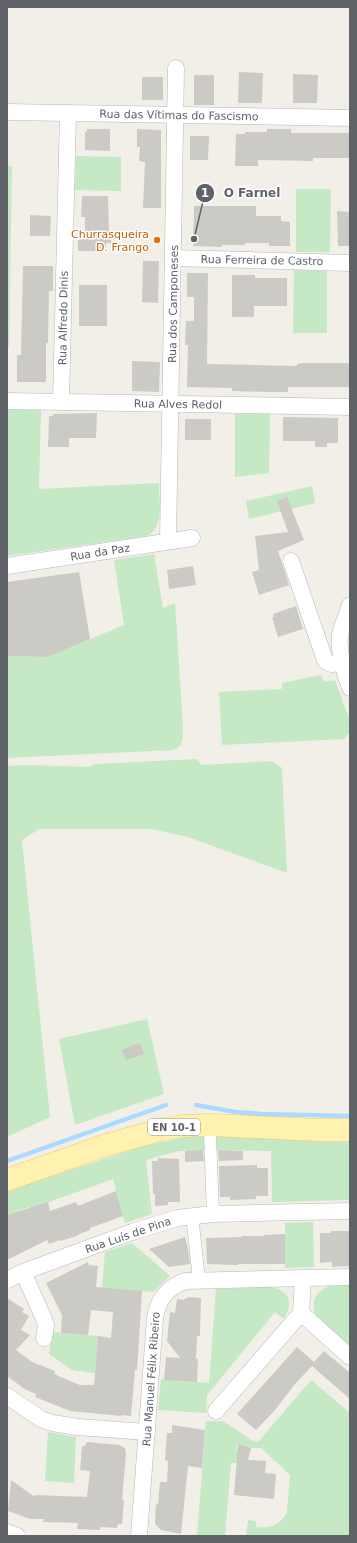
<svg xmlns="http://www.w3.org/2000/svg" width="357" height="1543" viewBox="0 0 357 1543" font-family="'DejaVu Sans',sans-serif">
<rect width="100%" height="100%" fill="#f1efe8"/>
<g fill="#c5e8c5">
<path d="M76,156l45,1v34l-46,-1z"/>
<path d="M7,166h5l-3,181h-2z"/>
<path d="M296,189h35l-1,63h-34z"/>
<path d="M294,270l33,1v62h-34z"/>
<path d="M7,410h34l-2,79 120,-6c0,17 6,44 -12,53l-140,20z"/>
<path d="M235,414h35l-1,59 -34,4z"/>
<path d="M312,486l3,17 -66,16 -3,-18z"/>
<path d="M154,554l9,54 12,-5 8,123c0,10 1,20 -10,24l-166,8v-102l41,1 76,-32 -10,-65z"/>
<path d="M321,675l3,7 11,-2 15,41v11l-6,7 -122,6 -3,-53 63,-3v-6z"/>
<path d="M197,759l4,6 71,-4 10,7 5,105 -99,-36 -37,-8h-112l-17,11 28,277 -43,20v-371l17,-1 65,2 6,-3z"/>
<path d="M147,1019l17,75 -89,31 -16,-86z"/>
<path d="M208,1135l125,7 17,-1v59l-78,2 -1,-51 -51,-1 -41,1 -33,9 6,54 -27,9 -12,-44 -83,30 -1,-2 -22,8v-24l136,-45 46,-10z"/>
<path d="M313,1222l1,45 -29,1v-45z"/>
<path d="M132,1243l38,33 -17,16 -51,-4 3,-36z"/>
<path d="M334,1283l16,1v62c-13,-10 -46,-29 -34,-50 3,-6 12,-9 18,-13z"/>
<path d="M271,1287c19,4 22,15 13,32l-9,-7 -68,83 -1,18 -48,-3 3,-31 48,4 7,-94z"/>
<path d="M52,1332l46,4 -3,37 -23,-3 -23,-16z"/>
<path d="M311,1380l39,33v123h-104l2,-16 8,1v6c13,2 25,-2 31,-15l3,-37 -29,-27h-10l-14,-4 -1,5 5,2v3l-4,5 -1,4h-5l-6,73h-28l9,-115h17l30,20 5,1z"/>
<path d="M48,1432l28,5 -2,46 -29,-2z"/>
</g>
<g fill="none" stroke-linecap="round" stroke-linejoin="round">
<g stroke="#aadaff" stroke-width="4.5">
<path d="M196,1105l39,7 27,2 88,2"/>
<path d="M7,1161l159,-56"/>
</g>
</g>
<g fill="#cccac5">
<path d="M239,72l24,1 -1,30h-24z"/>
<path d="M293,74l25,1 -1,28h-24z"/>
<rect x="194" y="75" width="20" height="30"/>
<rect x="142" y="77" width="21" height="23"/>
<path d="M87,129h23v22l-25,-1v-18h2z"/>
<path d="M137,129l24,1v78h-18l2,-46 -6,-1 1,-14h-3z"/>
<path d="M267,129h24v4h59v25h-37v3l-55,-1v6h-23l1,-32h9v-2h22z"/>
<path d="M190,136h19l-1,24h-18z"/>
<path d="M82,196h26l1,38 3,9h-6v8h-28v-11l7,-4v-19h-4z"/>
<path d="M194,206h62v10h25v5l9,1v24h-21v-3h-24v2h-23v2l-29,-1z"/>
<path d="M337,211l13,1v34h-12z"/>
<path d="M30,215l21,1 -1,20h-20z"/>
<path d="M143,261h16l-1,42 -16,-1z"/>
<path d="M23,266h30v25h-4l-1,52h-2v39h-29v-27h4z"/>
<path d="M187,273h21l-1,91 90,2v-2l6,-1h47v24h-62v5h-20l-36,-1v-3l-45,-1 1,-42h-3l1,-24h8v-24h-7z"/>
<path d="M232,275h23v3h32v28h-33v11h-22z"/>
<rect x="79" y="285" width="28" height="41"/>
<path d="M132,361l28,1 -1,30 -27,-1z"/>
<path d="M97,413l-1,25h-27v9h-21l1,-31h4v-2z"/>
<path d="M283,417l55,1v25h-11v4h-12v-6h-32z"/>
<rect x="185" y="419" width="26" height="21"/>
<path d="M287,497l17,43 -26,11 11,34 -30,10 -7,-23 7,-2 -4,-34 33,-4 -11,-31z"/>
<path d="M193,566l3,19 -27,4 -2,-19z"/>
<path d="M79,572l11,67 -42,18 -41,-1v-74z"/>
<path d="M296,606l7,23 -25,8 -6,-20h2l-1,-3z"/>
<path d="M140,1043l4,11 -18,6 -5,-10z"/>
<path d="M203,1150l1,11 -19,1v-11z"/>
<path d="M218,1150l25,1v9l-24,1z"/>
<path d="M158,1158l21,1 1,43h-12v3l-13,1v-12h-2l-1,-33h6z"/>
<path d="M257,1165v3h11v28h-12v3l-26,1v-3h-10l-1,-31z"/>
<path d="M116,1191l7,25 -33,12v2l-11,4v1l-18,6 -1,-1 -11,4 -2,-4 -40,20v-45l41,-13 2,9 26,-9 2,4z"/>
<path d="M331,1231h19v35l-18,1v-5l-12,1v-30h11z"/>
<path d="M285,1234v30h-47v1l-31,-1 -1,-26 36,-1v-1h22v-1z"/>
<path d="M185,1237l3,12 2,15 -21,3 -20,-18z"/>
<path d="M88,1262l1,3 9,1 -2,21 46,4 -5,79h-2l-4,46 -10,-1v1l-51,-5 -35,-14 1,-3 -10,-4 -19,-14v-78l17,11 -2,3 7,4 -8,14 9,5 -14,15 16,12 23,9 -1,2 4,3 22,9h14l4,-49 13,2 2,-26 -22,-2 -3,25 -27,-2 1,-18 -16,-32z"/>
<path d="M189,1297l12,1 -1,38h-3l-1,23h2l-1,23 -33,-2 2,-23 14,1 -13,-17 3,-29 5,1 2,-14 6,1z"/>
<path d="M297,1347l17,15 10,-11 26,22v26l-38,-33 -17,18 -20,26 -19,20 -19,-16z"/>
<path d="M172,1425l33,5 -3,38 -14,-2 -7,68 -20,-4 -6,-6 1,-20 2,1 2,-23h7l1,-21 -3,-1 2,-27h5z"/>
<path d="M87,1442l32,3 6,3 1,6 -4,46h2l-2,24h-4l-1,4 -17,-1v3l-23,-1 1,-6 -35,-1 1,-3h-14l-22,-8 3,-31 24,17v-2l52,2 3,-26 -10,-1 2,-24h3z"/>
<path d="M238,1444l13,4 -3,12 18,1 -1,12 11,1 -2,25 -40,-4z"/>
</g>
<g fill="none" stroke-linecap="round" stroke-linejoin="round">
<g stroke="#b5b8bc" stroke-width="13">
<g id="pedestrian">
<path d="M210,1134l3,80"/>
<path d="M192,1215l7,65"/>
</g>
</g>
<g stroke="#b5b8bc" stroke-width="17">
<g id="minor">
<path d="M7,112l343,6"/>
<path d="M174,258l176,5"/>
<path d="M7,401l343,6"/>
<path d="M61,402l7,-289"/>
<path d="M168,541l8,-473"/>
<path d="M291,561l34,99c6,6 10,4 17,2"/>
<path d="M7,566l185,-28"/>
<path d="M350,605c-3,10 -8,20 -10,30 -2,18 4,37 10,53"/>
<path d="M23,1272l21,47 2,6 -2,13"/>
<path d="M7,1280l16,-8 109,-40 45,-14 36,-4 137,-3"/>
<path d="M301,1313l49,44"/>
<path d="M7,1396l34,23 11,4 26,4 69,5"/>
<path d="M216,1411l85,-98 2,-34"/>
<path d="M7,1532l10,4"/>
<path d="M139,1536l16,-218c3,-19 12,-30 30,-37l165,-4"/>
</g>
</g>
<g stroke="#f2c960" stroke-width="23">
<path id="primary" d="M7,1180l96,-34 60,-17 20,-3 27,-1 108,5h32"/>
</g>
<use href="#pedestrian" stroke="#fff" stroke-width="12"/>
<use href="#minor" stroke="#fff" stroke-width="16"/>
<use href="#primary" stroke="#fff2af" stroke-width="22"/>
</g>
<circle fill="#e8710a" stroke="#fff" stroke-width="1.5" cx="157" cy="240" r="4"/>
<g text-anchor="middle" stroke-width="3" stroke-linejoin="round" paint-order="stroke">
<rect fill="#fff" stroke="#8f9295" stroke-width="1" x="148" y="1119" width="52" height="16" rx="3"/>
<g font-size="10" font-weight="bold" fill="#5f6368">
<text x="174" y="1131">EN 10-1</text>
</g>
<g font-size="11" fill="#5f6368" stroke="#fff">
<text transform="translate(179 115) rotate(1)" y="4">Rua das Vítimas do Fascismo</text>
<text transform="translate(262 260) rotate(1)" y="4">Rua Ferreira de Castro</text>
<text transform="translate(173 304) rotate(-89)" y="4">Rua dos Camponeses</text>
<text transform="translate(63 318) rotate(-89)" y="4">Rua Alfredo Dinis</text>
<text transform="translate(178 404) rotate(1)" y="4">Rua Alves Redol</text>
<text transform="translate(100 552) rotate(-9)" y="4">Rua da Paz</text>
<text transform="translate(128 1235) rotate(-19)" y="4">Rua Luís de Pina</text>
<text transform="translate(151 1379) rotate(-86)" y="4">Rua Manuel Félix Ribeiro</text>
</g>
<g font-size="11" fill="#c56008" stroke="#fff" text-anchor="end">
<text x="149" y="238">Churrasqueira<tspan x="149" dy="13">D. Frango</tspan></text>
</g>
</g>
<path fill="none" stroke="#5f6368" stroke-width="1.5" d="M194 239L205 193"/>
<g fill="#5f6368" stroke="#fff" stroke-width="1.5">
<circle cx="194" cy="239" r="4"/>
<circle cx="205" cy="193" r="10"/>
</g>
<g font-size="12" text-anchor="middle" font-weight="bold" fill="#fff">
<text x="205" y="197">1</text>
</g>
<g font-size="12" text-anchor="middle" font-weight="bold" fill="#5f6368" stroke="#fff" stroke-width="3" stroke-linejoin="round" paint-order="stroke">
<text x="252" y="197">O Farnel</text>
</g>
<rect width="357" height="1543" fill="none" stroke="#5f6368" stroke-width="16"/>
</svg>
